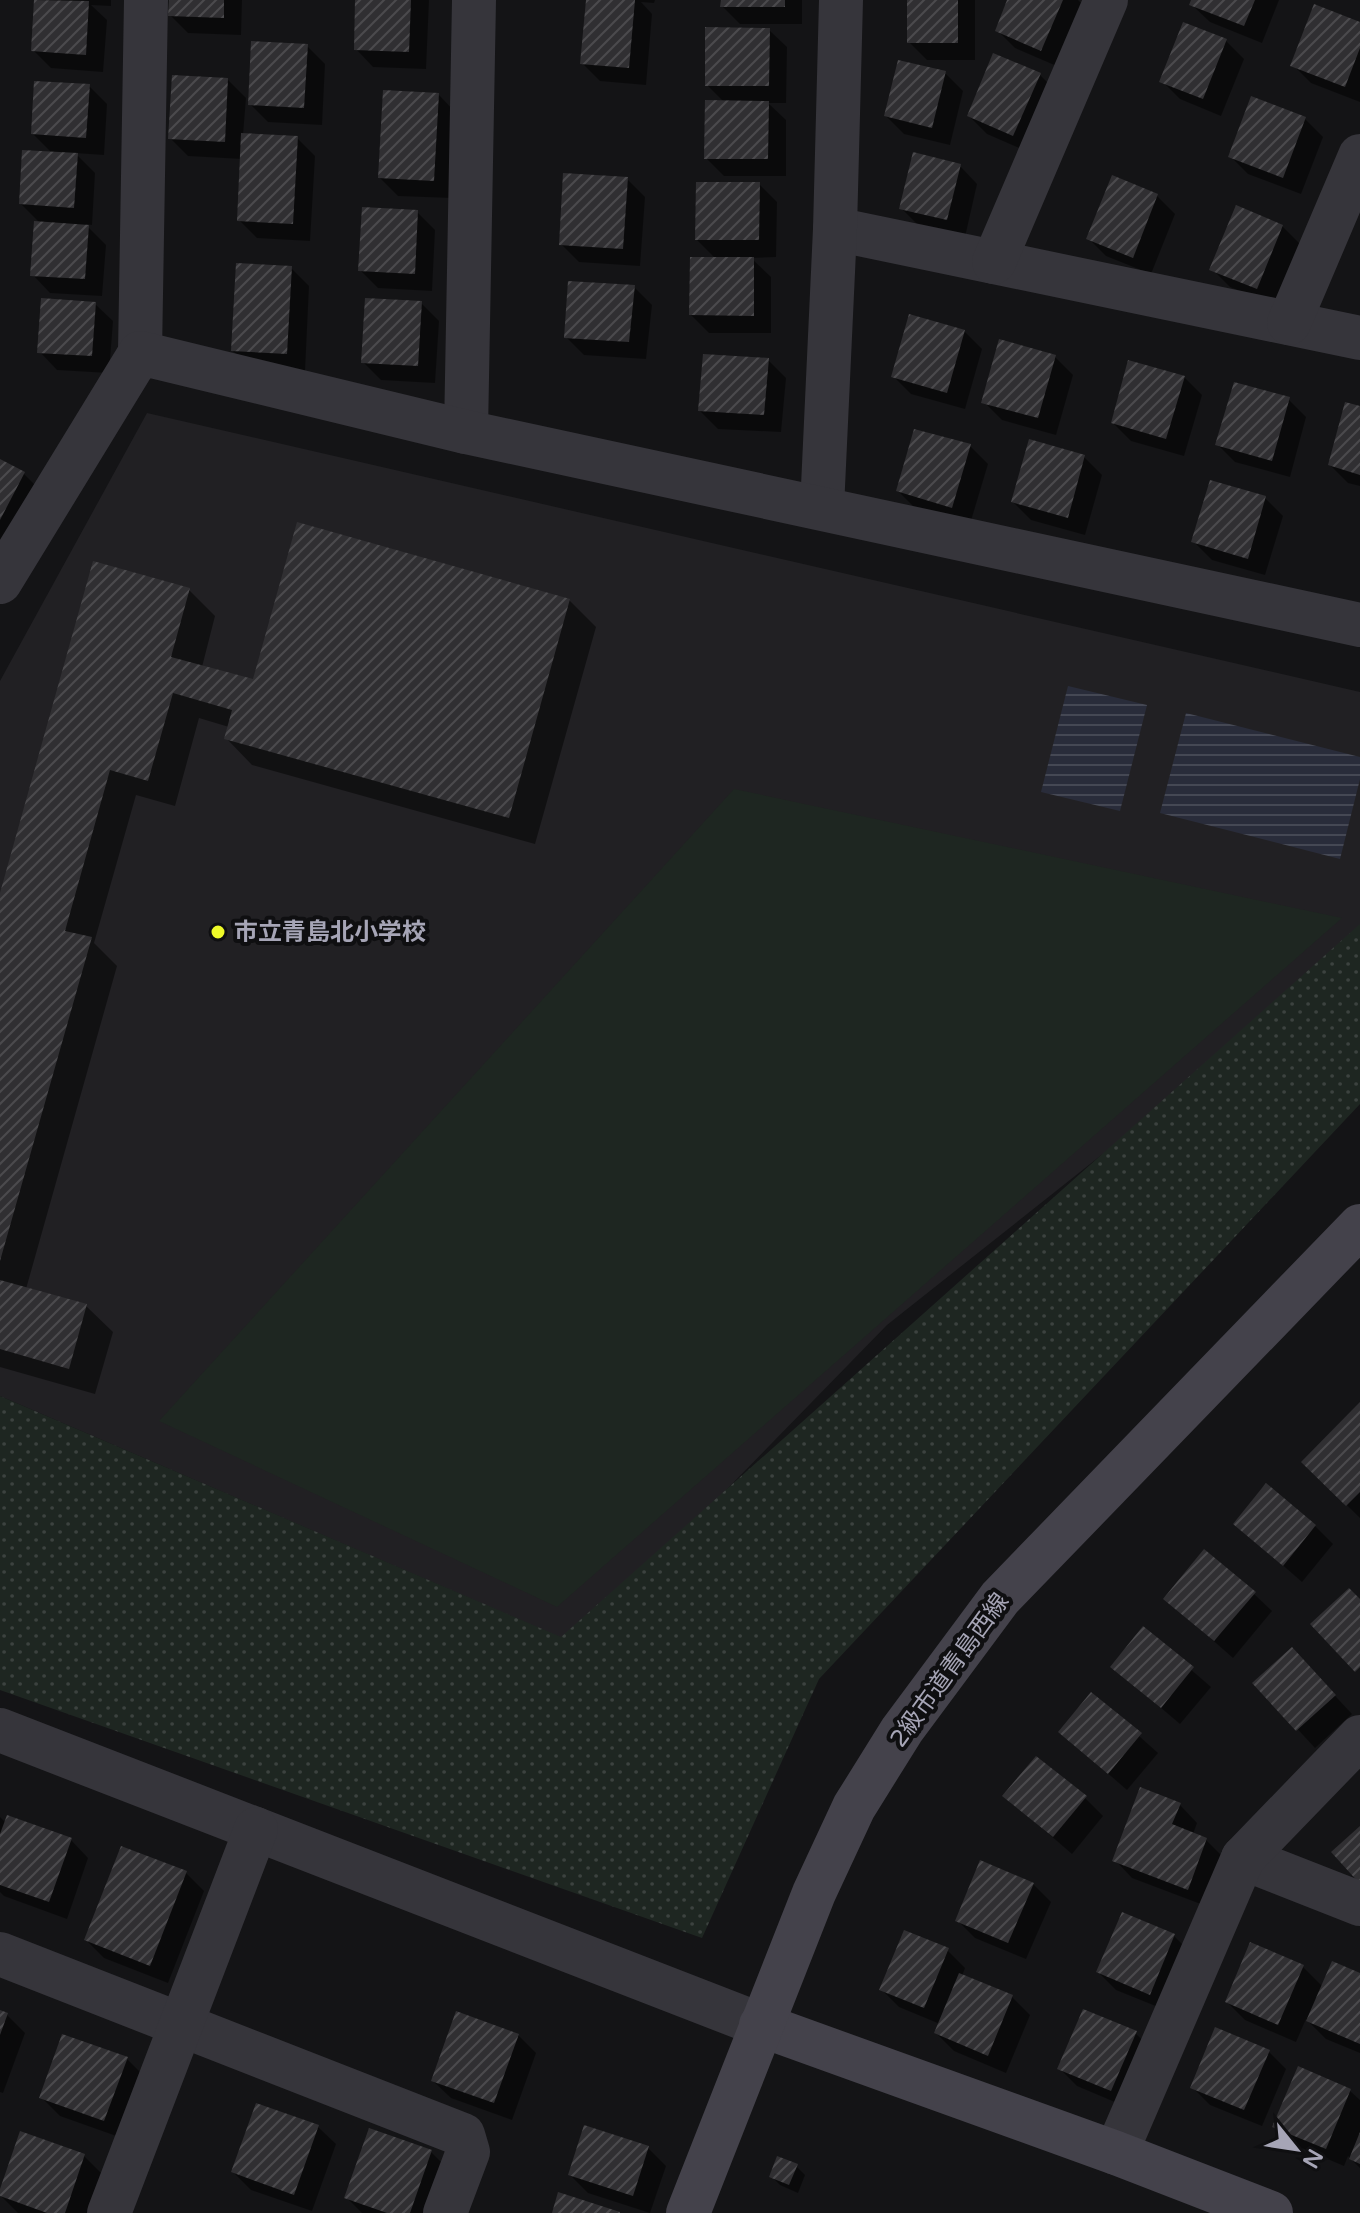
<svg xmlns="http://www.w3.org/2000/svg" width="1360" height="2213" viewBox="0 0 1360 2213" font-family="'Varela Round','Noto Sans JP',sans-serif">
<defs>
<pattern id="grass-dots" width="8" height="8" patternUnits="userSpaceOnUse" patternTransform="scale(2)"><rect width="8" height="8" fill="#1e2621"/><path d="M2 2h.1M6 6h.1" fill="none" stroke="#3c423f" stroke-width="1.8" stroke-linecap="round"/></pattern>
<pattern id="water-rules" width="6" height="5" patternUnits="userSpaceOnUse" patternTransform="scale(2)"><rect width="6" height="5" fill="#292c3a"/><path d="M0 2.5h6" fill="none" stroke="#454854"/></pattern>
<pattern id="building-hatch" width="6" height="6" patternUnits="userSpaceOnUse" patternTransform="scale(2)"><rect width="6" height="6" fill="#302f32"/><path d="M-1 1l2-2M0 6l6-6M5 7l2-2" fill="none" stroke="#4b4a4d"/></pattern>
</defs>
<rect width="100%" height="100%" fill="#141416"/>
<path fill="#212023" d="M147,413l1213,279v258l-473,375 -311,319 -576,-248v-715z"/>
<path fill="url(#grass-dots)" d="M1360,924v180l-541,575 -117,259 -702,-248v-294l561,241z"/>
<path fill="#1e2621" d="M734,789l608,129 -785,689 -398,-186z"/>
<g fill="url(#water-rules)">
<path d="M1068,686l79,19 -27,106 -79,-19z"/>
<path d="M1186,713l174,44v22l-20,80 -180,-46z"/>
</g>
<g fill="#0007">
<path d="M36,0h75v6l-20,-1 16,15 -4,52 -52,-4 -18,-18z"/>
<path d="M171,0h71l-1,35 -53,-2 -18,-18z"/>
<path d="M357,0h72l-3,69 -53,-2 -17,-18z"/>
<path d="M585,0h70l-1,3 -13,-1 11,12 -6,71 -46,-4 -18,-18 6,-63z"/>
<path d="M723,0h79v24h-62l-18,-18z"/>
<path d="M909,0h66v60h-48l-18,-18z"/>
<path d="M1010,0h68l7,7 -26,60 -44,-19 -18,-18z"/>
<path d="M1193,0h86l-17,43 -52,-21 -18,-17z"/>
<path d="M1360,24v78l-49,-19 -18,-18z"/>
<path d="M769,30l18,17 -1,56h-18l18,17v56h-62l-18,-18 18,-56 -17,-17z"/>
<path d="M1226,41l18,18 -23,57 -41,-17 -18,-18z"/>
<path d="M307,46l18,18 -3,61 -54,-3 -18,-18z"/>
<path d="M945,73l18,18 -13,54 -46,-11 -18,-18z"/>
<path d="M1039,74l18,18 -26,61 -44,-19 -18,-18z"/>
<path d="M228,80l18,18 -3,37 54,3 18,18 -5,85 -53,-3 -18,-18 3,-61 -54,-3 -18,-18z"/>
<path d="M89,86l18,18 -3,51 -29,-2 20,20 -3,52 -7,-1 21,21 -4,51 -52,-3 -17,-18 8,-51 -20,-20 32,-50 -20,-20z"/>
<path d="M439,95l17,18 -4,85 -54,-2 -18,-18z"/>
<path d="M1252,98l53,21 18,18 -22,57 -53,-20 -18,-18z"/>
<path d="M960,166l17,18 -12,53 -46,-11 -18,-18z"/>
<path d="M1113,178l44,18 18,18 -24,60 -45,-18 -18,-18z"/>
<path d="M627,179l18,18 -5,69 -61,-4 -18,-18z"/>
<path d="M759,184l18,18 -1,55 -25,1 20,19v56h-62l-18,-18 25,-56 -19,-19z"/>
<path d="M417,212l18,18 -3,61 -54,-3 -18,-18z"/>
<path d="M1282,226l18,18 -25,61 -45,-18 -18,-18z"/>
<path d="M291,268l18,18 -4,85 -54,-2 -18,-18z"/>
<path d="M634,287l18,18 -6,54 -62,-4 -18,-18z"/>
<path d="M421,303l18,18 -4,62 -54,-3 -18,-18z"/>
<path d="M95,304l18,17 -4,52 -52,-3 -17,-18z"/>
<path d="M964,331l18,18 -17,60 -54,-15 -18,-18z"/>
<path d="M1055,357l18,18 -17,60 -54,-15 -18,-18z"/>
<path d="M768,360l18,18 -5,54 -63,-3 -18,-18z"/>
<path d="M1184,377l18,18 -18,61 -53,-15 -18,-18z"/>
<path d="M1288,399l18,18 -16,60 -55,-15 -18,-18z"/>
<path d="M1360,408v78l-12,-3 -18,-18z"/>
<path d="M970,446l18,18 -18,60 -54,-15 -18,-18z"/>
<path d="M1084,457l18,18 -17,60 -54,-15 -18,-18z"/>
<path d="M0,461l24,13 18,18 -42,80z"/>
<path d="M1265,498l18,18 -18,59 -53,-15 -18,-18z"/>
<path d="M189,590l26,26 -13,51 52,15 315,-82 27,27 -61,217 -283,-79 -26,-27 3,-11 -30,-9 -24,88 -39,-11 -42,148 23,23 -91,323 60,17 27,26 -18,62 -95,-27v-467z"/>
<path d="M1360,1404v114l-57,-56z"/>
<path d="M1236,1524l79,2 18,18 -31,38z"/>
<path d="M1254,1594l18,17 -39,47 -67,-59z"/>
<path d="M1144,1629l67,58 -31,37 -67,-57z"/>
<path d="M1309,1668l43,46 -37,34 -60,-65z"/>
<path d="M1092,1694l66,59 -31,37 -67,-58z"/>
<path d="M1005,1796l80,2 18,18 -31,38z"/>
<path d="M1180,1805l17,18 -4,11 13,6 18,18 -18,48 -74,-28 -17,-18z"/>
<path d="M0,1817l6,6 65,17 17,18 -21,61 -63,-23 -4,-4z"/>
<path d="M122,1848l64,25 18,18 -36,92 -64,-25 -18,-18z"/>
<path d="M1033,1884l18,18 -25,57 -51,-21 -18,-18z"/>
<path d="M1174,1936l18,18 -24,57 -52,-21 -18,-18z"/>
<path d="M947,1950l18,18 -3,8 50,21 18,18 -24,58 -52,-22 -18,-18 4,-9 -41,-17 -18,-18z"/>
<path d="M1303,1967l20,20 37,-12v78l-34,-14 -20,-20 -10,23 -51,-22 -18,-18z"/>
<path d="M0,2012l7,3 18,18 -22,60 -3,-1z"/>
<path d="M1135,2033l18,17 -24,58 -52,-22 -18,-18z"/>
<path d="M518,2035l18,18 -24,67 -61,-22 -18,-17z"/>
<path d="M1268,2051l18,18 -24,57 -52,-21 -18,-18z"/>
<path d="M127,2059l18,18 -23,61 -62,-22 -18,-18z"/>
<path d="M1350,2091l10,9v68l-12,-12 -4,10 -52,-22 -18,-18z"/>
<path d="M318,2127l18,17 -24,67 -61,-21 -18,-18z"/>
<path d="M648,2148l18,18 -16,47 -62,-20 -18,-18z"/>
<path d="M431,2152l18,18 -15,43h-72l-16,-16z"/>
<path d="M84,2156l18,18 -14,39h-70l-18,-18z"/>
<path d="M796,2166l9,9 -7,18 -18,-8 -9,-9z"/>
</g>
<g fill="url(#building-hatch)">
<path d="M34,0l55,1 -3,54 -55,-4z"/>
<path d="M169,0h55v18l-56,-2z"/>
<path d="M355,0h56l-2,52 -55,-2z"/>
<path d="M586,0h49l-6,68 -49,-4z"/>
<path d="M721,0h64v7h-65z"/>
<rect x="907" y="0" width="51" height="43"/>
<path d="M1007,0h56l-22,51 -46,-20z"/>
<path d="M1191,0h64l-11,26 -55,-21z"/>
<path d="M1314,4l46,18v26l-15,39 -55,-21z"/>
<path d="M1183,22l44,17 -24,60 -44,-17z"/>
<path d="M705,27l65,1 -1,58h-64z"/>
<path d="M251,41l57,3 -4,64 -56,-3z"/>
<path d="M993,53l48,20 -28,63 -46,-20z"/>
<path d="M898,60l48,11 -14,57 -48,-12z"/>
<path d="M172,75l56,3 -3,64 -57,-3z"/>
<path d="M34,81l56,3 -4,54 -55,-4z"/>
<path d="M383,90l56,3 -5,88 -56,-3z"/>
<path d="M1251,96l55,21 -23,61 -55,-21z"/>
<path d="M705,100l64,1 -1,58h-64z"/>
<path d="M241,133l57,3 -5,88 -56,-3z"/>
<path d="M22,150l56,3 -4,55 -55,-4z"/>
<path d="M913,152l48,12 -14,56 -48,-11z"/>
<path d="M563,173l65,4 -5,72 -64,-4z"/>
<path d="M1112,175l46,19 -25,64 -47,-19z"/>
<path d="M696,182h64l-1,58h-64z"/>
<path d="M1236,205l47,20 -26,64 -48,-19z"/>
<path d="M362,207l56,3 -3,64 -57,-3z"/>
<path d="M34,221l55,4 -4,54 -55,-3z"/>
<path d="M690,257h64v59l-65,-1z"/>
<path d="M236,263l56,3 -5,88 -56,-3z"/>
<path d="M568,281l67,4 -6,57 -65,-4z"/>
<path d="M41,298l55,4 -4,54 -55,-3z"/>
<path d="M365,298l57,3 -4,65 -57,-3z"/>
<path d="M909,314l56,16 -18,63 -56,-16z"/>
<path d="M999,339l57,16 -18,63 -57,-15z"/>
<path d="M703,354l66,4 -5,57 -66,-4z"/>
<path d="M1128,360l57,16 -19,63 -55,-16z"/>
<path d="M1234,382l56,15 -18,64 -57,-16z"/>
<path d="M1345,402l15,4v69l-32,-10z"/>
<path d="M914,429l57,15 -19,64 -56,-17z"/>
<path d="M1029,439l56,16 -17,63 -57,-16z"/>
<path d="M0,459l25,13 -25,48z"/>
<path d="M1210,480l56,16 -18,63 -57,-17z"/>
<path d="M297,522l273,77 -61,219 -285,-79 8,-29 -59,-17 -25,88 -38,-11 -45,161 27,6 -92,324v-368l93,-332 97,27 -19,69 82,22z"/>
<path d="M0,1280l87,24 -18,65 -69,-20z"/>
<path d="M1360,1402v90l-14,14 -45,-44z"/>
<path d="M1266,1483l50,42 -33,41 -50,-42z"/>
<path d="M1204,1549l52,43 -42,49 -51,-42z"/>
<path d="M1349,1588l11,11v68l-5,5 -45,-48z"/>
<path d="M1143,1626l51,41 -33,41 -51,-41z"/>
<path d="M1292,1647l44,48 -40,36 -44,-48z"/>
<path d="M1091,1692l51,41 -34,41 -50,-42z"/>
<path d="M1036,1756l51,40 -34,41 -51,-41z"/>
<path d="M1140,1787l41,16 -9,21 35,14 -19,52 -76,-29z"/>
<path d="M7,1815l65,23 -23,64 -49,-17v-51z"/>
<path d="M1360,1826v58l-29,-32z"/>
<path d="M121,1846l66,25 -37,95 -66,-26z"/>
<path d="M980,1860l54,23 -26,60 -53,-22z"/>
<path d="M1122,1912l53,22 -25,61 -54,-23z"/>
<path d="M904,1930l45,18 -25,60 -45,-18z"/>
<path d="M1250,1942l54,23 -26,60 -53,-23z"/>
<path d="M1332,1961l28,12v71l-54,-23z"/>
<path d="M959,1973l54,22 -25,61 -54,-23z"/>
<path d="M1083,2009l54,22 -26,60 -54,-22z"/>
<path d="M0,2010l8,3 -8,22z"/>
<path d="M456,2011l63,23 -25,69 -63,-22z"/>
<path d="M1215,2027l55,23 -26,60 -54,-22z"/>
<path d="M62,2034l66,23 -24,64 -65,-23z"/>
<path d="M1298,2066l53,23 -25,60 -54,-22z"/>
<path d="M256,2103l63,22 -25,70 -63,-23z"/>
<path d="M584,2125l65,21 -16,50 -65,-21z"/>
<path d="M369,2128l63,22 -22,63h-23l-43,-15z"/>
<path d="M20,2131l65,23 -20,59h-18l-47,-17v-7z"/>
<path d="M1360,2132v32l-11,-5z"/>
<path d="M777,2156l21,8 -9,21 -20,-8z"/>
<path d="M558,2192l62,20v1h-68z"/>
</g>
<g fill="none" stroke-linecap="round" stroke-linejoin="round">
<g stroke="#36353b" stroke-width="44">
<path d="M835,229l525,109"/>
<path d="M994,262l112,-262"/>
<path d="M1289,323l71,-167"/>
<path d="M140,353l6,-353"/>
<path d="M466,432l8,-432"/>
<path d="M822,508l13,-279 6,-229"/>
<path d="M0,582l140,-229 326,79 894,193"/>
<path d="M0,1730l761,295"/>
<path d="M1243,1858l117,46"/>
<path d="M0,1954l463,181 5,17 -23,61"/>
<path d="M1116,2153l127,-295 117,-121"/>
<path d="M109,2213l147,-384"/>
</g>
<g stroke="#44424b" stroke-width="44">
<path d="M761,2025l355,128 155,60"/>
<path d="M688,2213l126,-320 40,-86 48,-77 98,-132 360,-372"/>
</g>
</g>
<circle fill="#eef928" stroke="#0f0f11" stroke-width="3" cx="218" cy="932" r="8"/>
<g text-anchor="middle" stroke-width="8" stroke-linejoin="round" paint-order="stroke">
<g font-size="24" font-weight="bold" fill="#a6a5b6" stroke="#0f0f11" text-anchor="start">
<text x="234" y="940">市立青島北小学校</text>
</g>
<g font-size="24" fill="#a6a5b6" stroke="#0f0f11">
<text transform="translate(949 1670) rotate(-54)" y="8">2級市道青島西線</text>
</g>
</g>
<g transform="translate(1296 2149) rotate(120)" stroke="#0f0f11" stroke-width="6" paint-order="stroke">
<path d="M0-6L14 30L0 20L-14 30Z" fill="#a6a5b6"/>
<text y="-12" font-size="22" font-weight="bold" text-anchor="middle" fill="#a6a5b6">N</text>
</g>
</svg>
